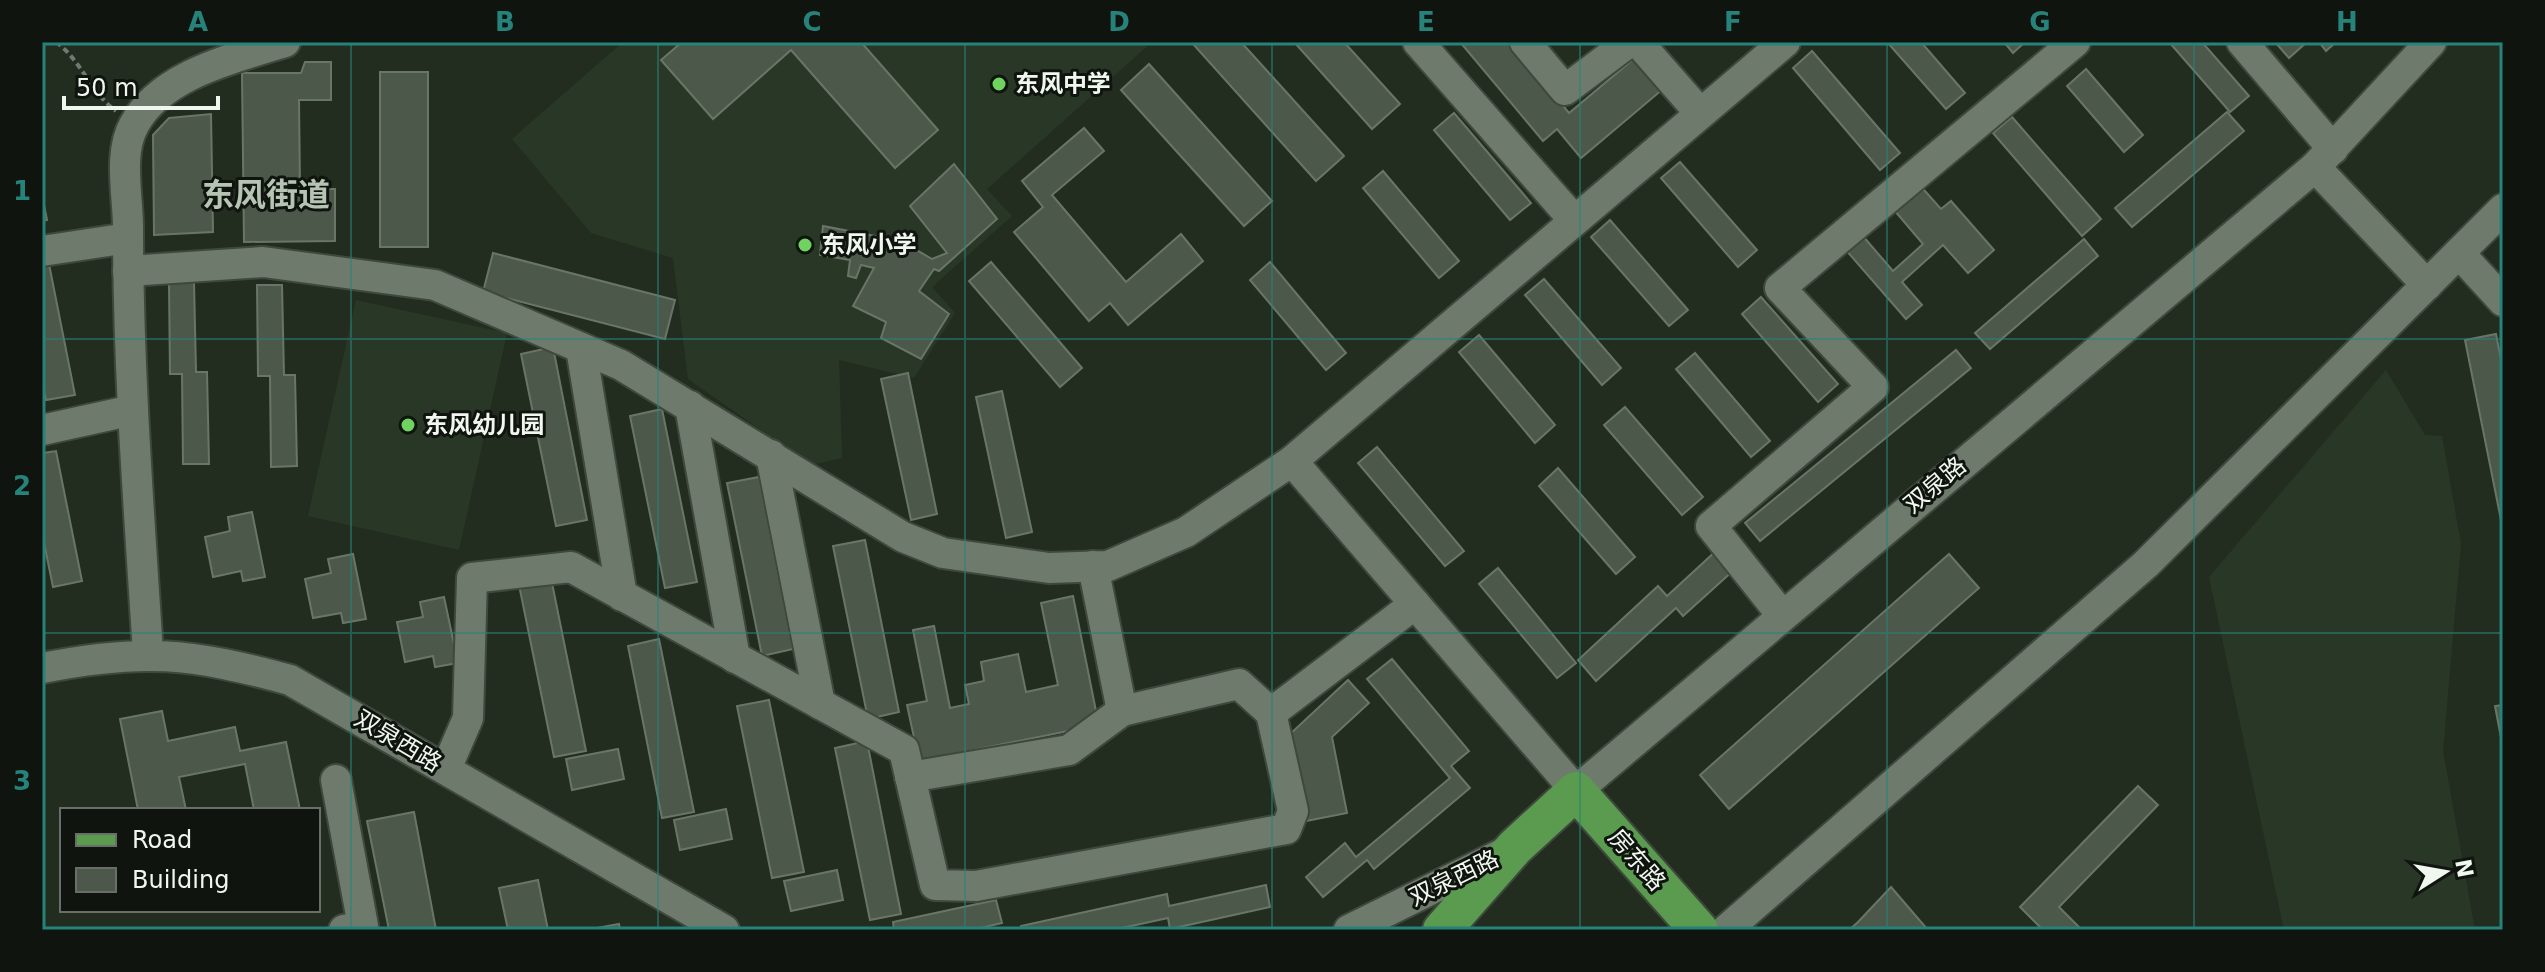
<svg xmlns="http://www.w3.org/2000/svg" width="2545" height="972" viewBox="0 0 2545 972" font-family="'DejaVu Sans','Noto Sans SC',sans-serif">
<rect width="100%" height="100%" fill="#222d20"/>
<g fill="#293826">
<path d="M623,42h529l-165,147 25,27 -80,71 23,26 -41,65 -75,-18 3,98 -31,7 -123,-86 -15,-121 -82,-25 -79,-94z"/>
<path d="M356,300l151,33 -48,217 -151,-34z"/>
<path d="M2386,370l39,65 17,1 19,108 -18,207 32,179h-191l-75,-353z"/>
</g>
<g fill="#4c584a" stroke="#697566" stroke-width="2">
<path d="M682,42h179l77,88 -43,38 -104,-118 -78,69 -52,-59z"/>
<path d="M1196,42h45l103,114 -28,25 -123,-137z"/>
<path d="M1294,42h50l56,62 -28,25z"/>
<path d="M1460,42h51l58,71 67,-56 27,32 -82,69 -24,-29 -14,12z"/>
<path d="M1887,42h34l44,51 -19,16z"/>
<path d="M2004,42h21l-12,11z"/>
<path d="M2169,42h33l47,54 -19,16z"/>
<path d="M2275,42h32l-18,16z"/>
<path d="M2319,42h17l-10,9z"/>
<path d="M1812,51l88,102 -20,17 -87,-102z"/>
<path d="M305,62h26v38h-32l1,89h35v52l-91,1 -2,-169h59z"/>
<path d="M1149,64l123,137 -28,25 -123,-136z"/>
<path d="M2086,69l57,66 -19,17 -57,-66z"/>
<rect x="380" y="72" width="48" height="175"/>
<path d="M2227,112l17,19 -112,96 -17,-19z"/>
<path d="M1454,113l77,90 -21,17 -76,-90z"/>
<path d="M211,114l2,118 -59,3 -1,-100 16,-17z"/>
<path d="M2012,117l89,102 -19,17 -89,-103z"/>
<path d="M1084,128l20,23 -52,44 74,87 55,-48 22,27 -75,64 -18,-22 -21,18 -75,-89 29,-25 -21,-26z"/>
<path d="M1680,162l77,88 -19,17 -77,-89z"/>
<path d="M954,164l43,55 -58,52 -5,-2 -15,22 30,23 -28,45 -40,-21 5,-16 -33,-16 21,-38 -13,-3 -5,13 -8,-2 2,-16 -30,-5 3,-29 78,15 31,18 15,-6 -37,-47z"/>
<path d="M1383,171l76,90 -20,17 -76,-90z"/>
<path d="M1916,181l25,28 10,-8 43,49 -26,23 -25,-28 -41,37 20,23 -16,14 -61,-70 17,-14 31,36 30,-27 -34,-40z"/>
<path d="M42,195l5,25 -5,1z"/>
<path d="M1610,220l78,90 -19,16 -78,-89z"/>
<path d="M2084,239l14,17 -108,93 -15,-16z"/>
<path d="M493,253l182,47 -10,39 -182,-47z"/>
<path d="M991,262l91,106 -22,19 -91,-106z"/>
<path d="M1270,262l76,91 -20,17 -76,-90z"/>
<path d="M49,264l26,131 -29,5 -4,-19v-115z"/>
<path d="M1544,279l77,89 -19,17 -77,-90z"/>
<path d="M194,282l2,90h11l2,92h-26l-1,-90h-12l-1,-91z"/>
<path d="M257,285h25l2,90h11l2,91 -26,1 -1,-91h-12z"/>
<path d="M1761,297l77,87 -20,18 -76,-88z"/>
<path d="M2496,334l7,36 -1,155 -37,-185z"/>
<path d="M1479,335l76,90 -20,18 -76,-91z"/>
<path d="M553,347l34,173 -31,6 -35,-172z"/>
<path d="M1956,350l15,18 -211,173 -15,-18z"/>
<path d="M1695,353l75,88 -19,16 -75,-88z"/>
<path d="M908,373l29,141 -26,6 -30,-141z"/>
<path d="M1002,391l30,141 -26,6 -30,-141z"/>
<path d="M1625,407l78,90 -21,18 -78,-90z"/>
<path d="M662,409l35,173 -32,6 -35,-172z"/>
<path d="M1377,447l87,104 -19,15 -87,-103z"/>
<path d="M56,451l26,130 -29,6 -11,-54v-80z"/>
<path d="M1558,468l77,89 -19,17 -77,-88z"/>
<path d="M759,477l34,172 -31,7 -35,-173z"/>
<path d="M252,512l13,65 -22,4 -2,-10 -28,6 -8,-40 25,-6 -2,-14z"/>
<path d="M865,540l34,172 -31,7 -35,-173z"/>
<path d="M1717,550l17,20 -51,46 -7,-8 -80,73 -18,-21 80,-74 9,10z"/>
<path d="M353,554l13,65 -23,4 -2,-10 -28,5 -8,-39 26,-6 -3,-14z"/>
<path d="M1949,554l30,34 -250,221 -29,-34z"/>
<path d="M1498,568l78,95 -19,15 -78,-94z"/>
<path d="M551,578l35,173 -32,6 -35,-172z"/>
<path d="M1073,596l24,120 -19,13 -159,32 -12,-56 20,-4 -14,-71 21,-4 16,82 19,-4 -4,-19 19,-4 -3,-19 37,-8 8,38 32,-7 -17,-82z"/>
<path d="M444,597l14,66 -23,4 -2,-11 -28,6 -8,-40 26,-5 -3,-15z"/>
<path d="M659,639l35,173 -32,6 -34,-172z"/>
<path d="M1392,659l77,92 -18,15 19,22 -96,81 -7,-9 -44,37 -17,-20 39,-34 11,14 94,-79 -83,-99z"/>
<path d="M1348,680l21,23 -37,34 15,76 -41,8 -17,-86z"/>
<path d="M769,700l35,172 -32,6 -35,-172z"/>
<path d="M2503,705v43l-8,-42z"/>
<path d="M162,711l6,30 67,-14 5,24 46,-9 14,68h-46l-9,-46 -66,13 7,33h-48l-18,-91z"/>
<path d="M867,741l34,173 -31,6 -35,-172z"/>
<path d="M618,749l6,30 -52,11 -6,-31z"/>
<path d="M2138,786l20,19 -99,102 23,23h-39l-23,-23z"/>
<path d="M726,809l6,30 -52,11 -6,-30z"/>
<path d="M414,812l22,118h-47l-22,-109z"/>
<path d="M837,870l6,30 -52,11 -7,-30z"/>
<path d="M538,880l10,50h-40l-9,-42z"/>
<path d="M1266,885l4,22 -100,22 -2,-11 -55,12h-91l-1,-4 146,-32 2,12z"/>
<path d="M1891,887l37,43h-79l9,-8z"/>
<path d="M996,900l6,23 -30,7h-78l-1,-8z"/>
<path d="M619,924l1,6h-34z"/>
</g>
<g fill="none" stroke-linecap="round" stroke-linejoin="round">
<g stroke="#3e483c" stroke-width="34">
<g id="minor">
<path d="M1418,42l156,178"/>
<path d="M1525,42l40,48 64,-48"/>
<path d="M1638,42l62,71"/>
<path d="M2242,42l91,107"/>
<path d="M2315,167l112,118"/>
<path d="M42,251l86,-13"/>
<path d="M2459,253l44,48"/>
<path d="M128,271l135,-9 172,23 186,80 282,172 40,16 106,15 59,-2 78,-34 106,-71 493,-419"/>
<path d="M581,348l41,248"/>
<path d="M690,406l45,252"/>
<path d="M42,430l91,-20"/>
<path d="M771,455l49,249"/>
<path d="M1292,461l284,330 739,-624 116,-125"/>
<path d="M1093,566l29,145 117,-27 32,29"/>
<path d="M1781,614l-70,-88 162,-139 -93,-99 295,-246"/>
<path d="M148,653c-9,-142 -20,-283 -20,-426 0,-31 -10,-74 6,-102 27,-51 101,-67 151,-83"/>
<path d="M42,668c101,-20 149,-15 248,12l434,250"/>
<path d="M446,769l22,-51 4,-140 99,-11 333,183 31,135 41,1 310,-57 7,-18 -22,-98 144,-109"/>
<path d="M910,777l159,-27 53,-39"/>
<path d="M336,780l27,146 -19,4"/>
<path d="M1349,930l157,-78"/>
<path d="M1726,930l420,-366 357,-355"/>
</g>
</g>
<g stroke="#3e483c" stroke-width="42">
<path id="major" d="M1442,930l73,-83 61,-56 123,139"/>
</g>
<path stroke="#707a6f" stroke-width="4" stroke-dasharray="6 4" stroke-linecap="butt" d="M56,42c25,18 35,51 60,69"/>
<use href="#minor" stroke="#6e7b6c" stroke-width="30"/>
<use href="#major" stroke="#5a9b4f" stroke-width="38"/>
</g>
<path fill="none" stroke="#26837b" stroke-width="2" stroke-opacity="0.55" d="M351,42v888M658,42v888M965,42v888M1272,42v888M1580,42v888M1887,42v888M2194,42v888M42,339h2461M42,633h2461"/>
<g fill="#70d35f" stroke="#0f140e" stroke-width="3">
<circle cx="999" cy="84" r="8"/>
<circle cx="805" cy="245" r="8"/>
<circle cx="408" cy="425" r="8"/>
</g>
<g text-anchor="middle" stroke-width="6" stroke-linejoin="round" paint-order="stroke">
<g font-size="24" font-weight="bold" fill="#f0f7ef" stroke="#0f140e" text-anchor="start">
<text x="1015" y="92">东风中学</text>
<text x="821" y="253">东风小学</text>
<text x="424" y="433">东风幼儿园</text>
</g>
<g font-size="24" fill="#f0f7ef" stroke="#0f140e">
<text transform="translate(1935 485) rotate(-40)" y="8">双泉路</text>
<text transform="translate(398 741) rotate(31)" y="8">双泉西路</text>
<text transform="translate(1637 860) rotate(49)" y="8">房东路</text>
<text transform="translate(1454 878) rotate(-26)" y="8">双泉西路</text>
</g>
<g font-size="32" font-weight="bold" fill="#b6c4b3" stroke="#0f140e">
<text x="266" y="206">东风街道</text>
</g>
</g>
<rect width="2545" height="972" fill="none" stroke="#0f140e" stroke-width="88"/>
<rect x="60" y="808" width="260" height="104" fill="#0f140e" stroke="#696f68" stroke-width="2"/>
<rect x="76" y="834" width="40" height="12" fill="#5a9b4f" stroke="#696f68" stroke-width="2"/>
<text x="132" y="848" font-size="24" fill="#f0f7ef">Road</text>
<rect x="76" y="868" width="40" height="24" fill="#4c584a" stroke="#696f68" stroke-width="2"/>
<text x="132" y="888" font-size="24" fill="#f0f7ef">Building</text>
<g transform="translate(2445 872) rotate(79)" stroke="#0f140e" stroke-width="6" paint-order="stroke">
<path d="M0-6L14 30L0 20L-14 30Z" fill="#f0f7ef"/>
<text y="-12" font-size="22" font-weight="bold" text-anchor="middle" fill="#f0f7ef">N</text>
</g>
<path d="M64 96v12h154v-12" fill="none" stroke="#f0f7ef" stroke-width="4"/>
<text x="76" y="96" font-size="24" fill="#f0f7ef" stroke="#0f140e" stroke-width="6" paint-order="stroke">50 m</text>
<rect x="44" y="44" width="2457" height="884" fill="none" stroke="#26837b" stroke-width="3"/>
<g font-size="26" text-anchor="middle" font-weight="bold" fill="#26837b">
<text x="198" y="31">A</text>
<text x="505" y="31">B</text>
<text x="812" y="31">C</text>
<text x="1119" y="31">D</text>
<text x="1426" y="31">E</text>
<text x="1733" y="31">F</text>
<text x="2040" y="31">G</text>
<text x="2347" y="31">H</text>
<text x="22" y="200">1</text>
<text x="22" y="495">2</text>
<text x="22" y="790">3</text>
</g>
</svg>
